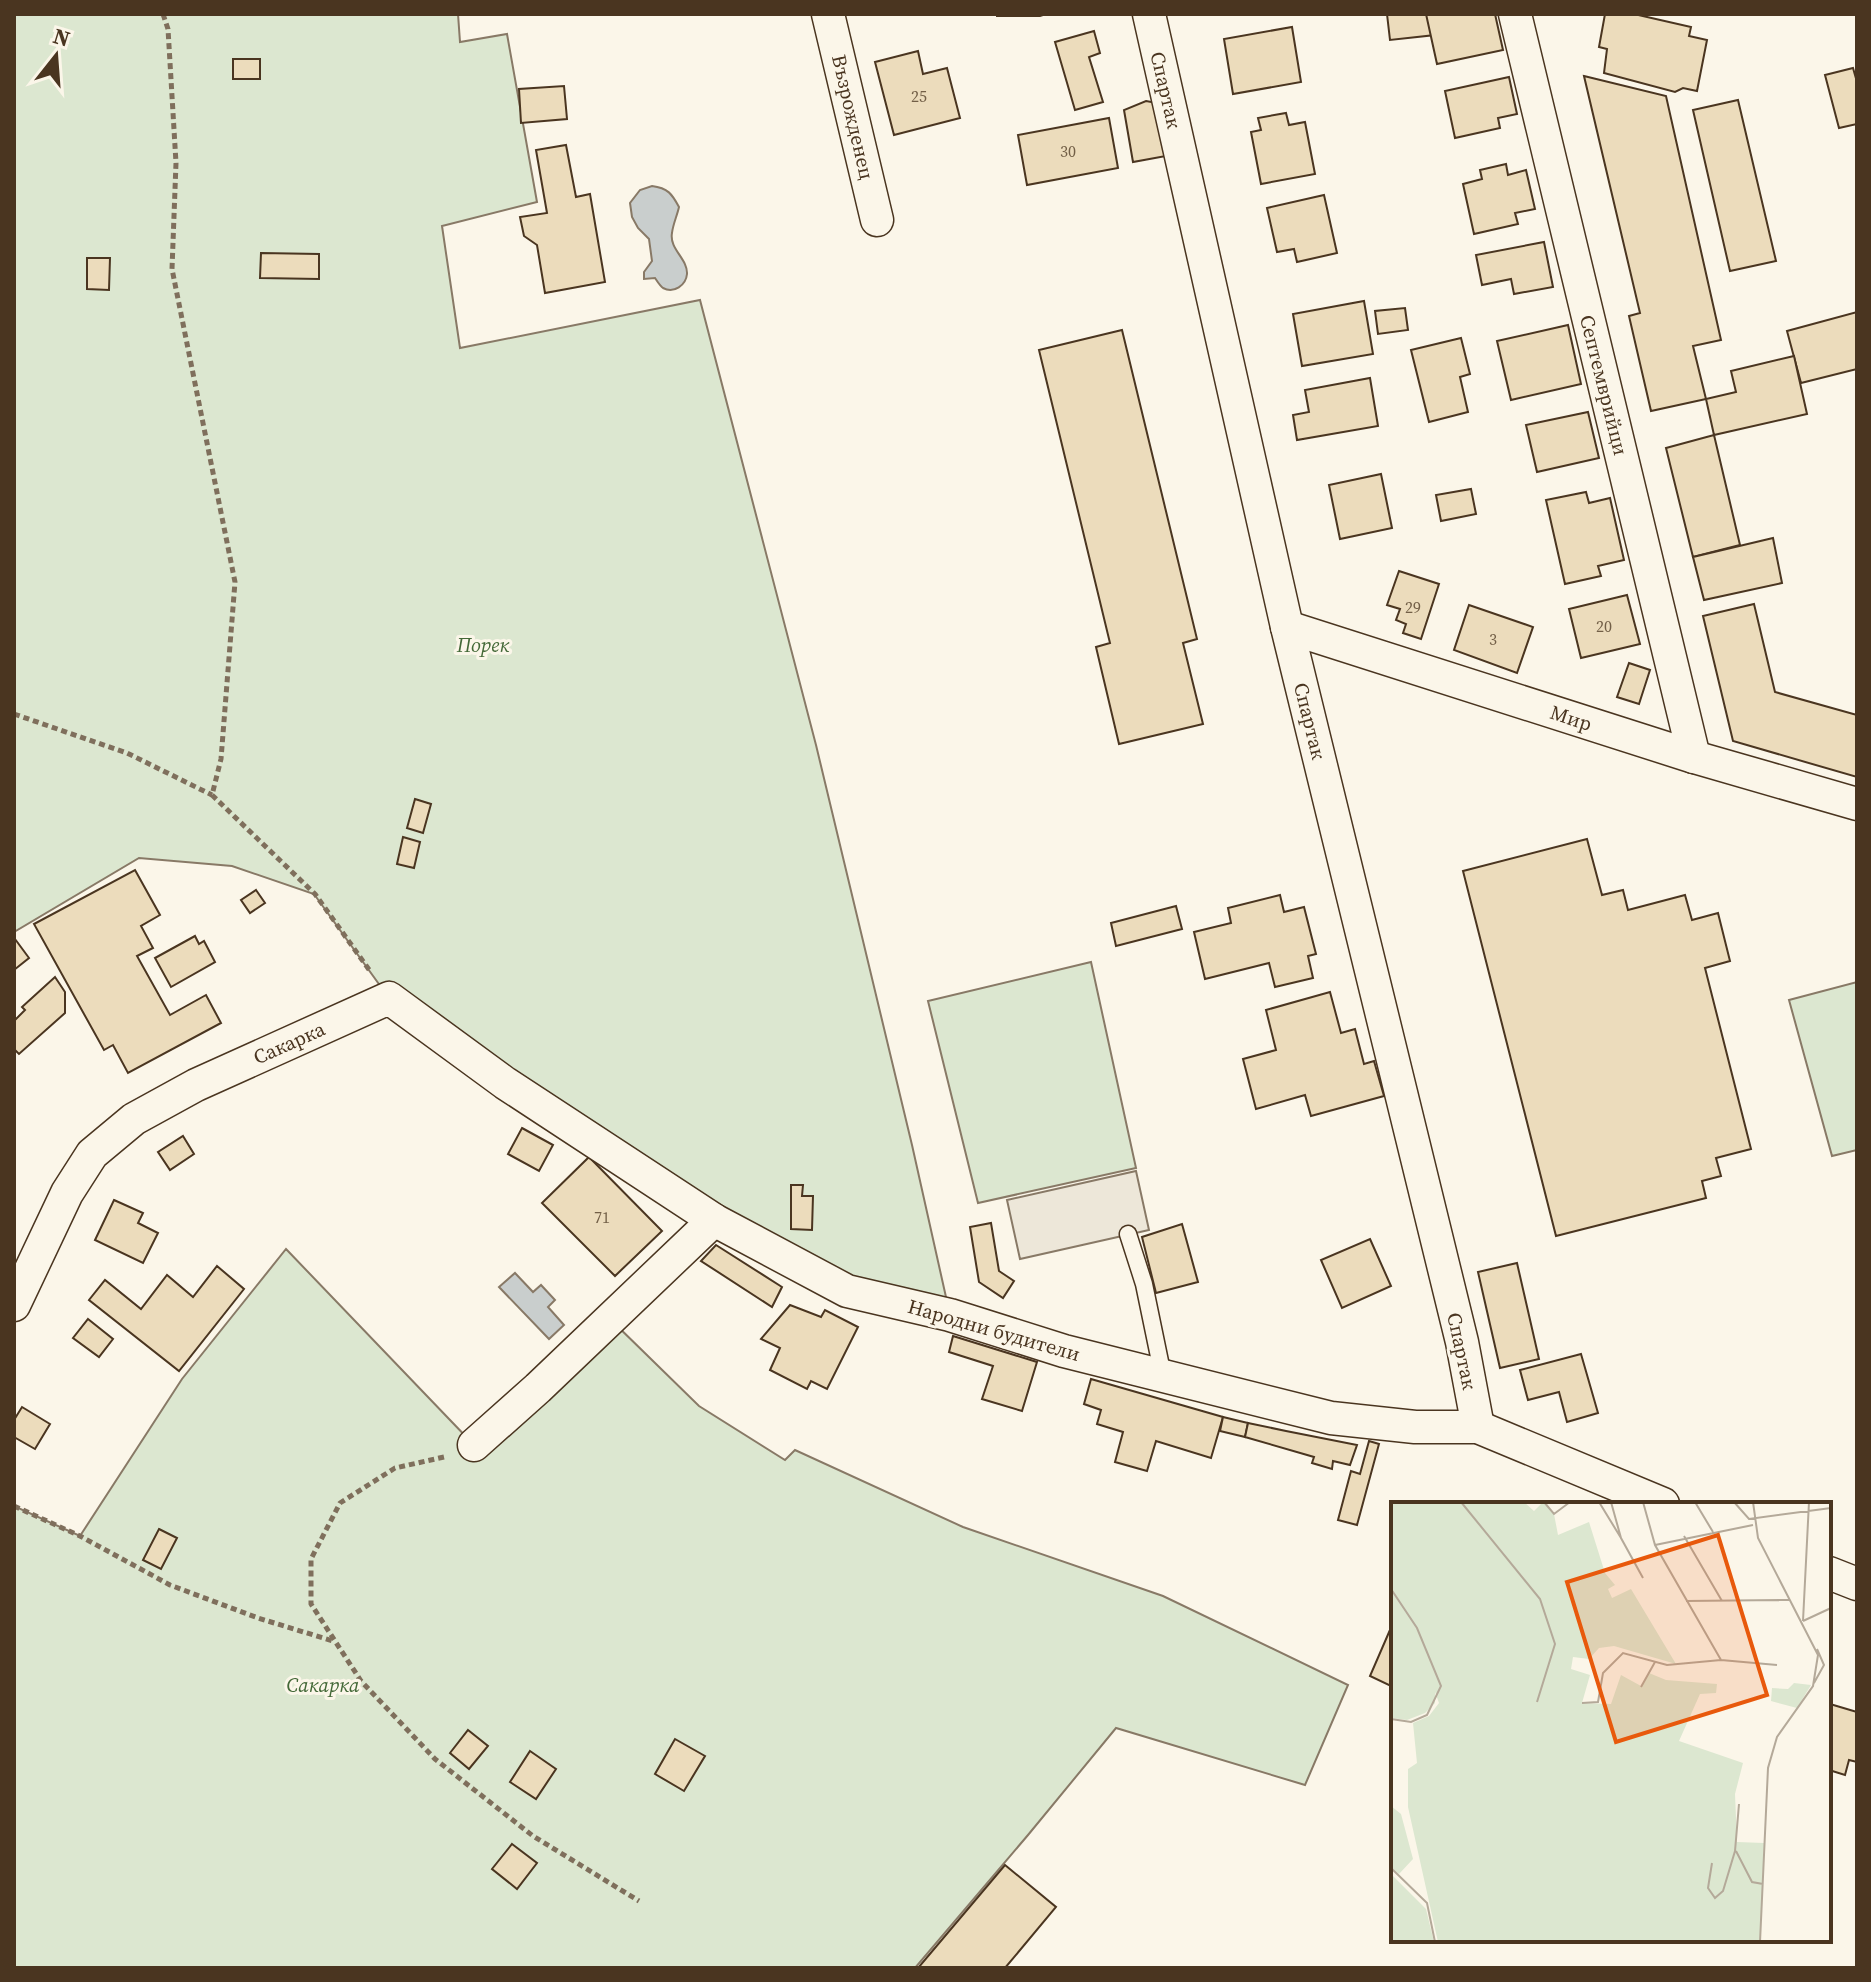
<svg xmlns="http://www.w3.org/2000/svg" width="1871" height="1982" viewBox="0 0 1871 1982" font-family="'Source Serif 4',serif">
<rect width="100%" height="100%" fill="#fbf6e9"/>
<g fill="#dce7d0" stroke="#887966" stroke-width="2">
<path d="M14,14h444l2,28 47,-8 30,168 -95,24 18,122 240,-48 116,445 96,400 38,170 -103,-24 -458,-293 -75,-104 -82,-28 -93,-8 -125,74z"/>
<path d="M1091,962l45,206 -158,35 -50,-202z"/>
<path d="M1857,982v168l-25,6 -43,-156z"/>
<path d="M286,1249l188,196 136,-126 89,87 86,54 10,-10 168,77 200,69 185,89 -43,100 -189,-57 -88,107 -113,133h-901v-462l66,30 102,-157z"/>
</g>
<path fill="#ede7d9" stroke="#887966" stroke-width="2" d="M1136,1171l13,59 -129,29 -13,-59z"/>
<g fill="#c9cecd" stroke="#887966" stroke-width="2">
<path d="M652,186c16,2 20,8 27,21 -2,9 -6,17 -7,26 -3,16 16,26 15,41 -1,11 -13,20 -24,14 -3,-2 -6,-7 -8,-10l-11,1v-7l8,-11 -3,-22 -11,-11 -6,-11 -2,-14 10,-13z"/>
<path d="M515,1273l18,19 8,-7 14,15 -7,7 16,18 -15,14 -50,-52z"/>
</g>
<g fill="#ecdcbc" stroke="#4a3520" stroke-width="2">
<path d="M997,14h49l-6,2h-43z"/>
<path d="M1387,14h46l2,21 -45,5z"/>
<path d="M1426,14h69l8,36 -66,14z"/>
<path d="M1605,14h29l57,13 -2,9 18,4 -10,51 -14,-3 -8,4 -71,-19 3,-24 -8,-2z"/>
<path d="M1292,27l9,55 -68,12 -9,-55z"/>
<path d="M1094,31l6,22 -11,4 14,45 -28,8 -20,-68z"/>
<path d="M918,51l5,23 24,-6 13,50 -66,17 -19,-73z"/>
<rect x="233" y="59" width="27" height="20"/>
<path d="M1853,68l4,14v42l-18,4 -14,-53z"/>
<path d="M1584,76l82,20 55,244 -28,6 13,53 -55,12 -22,-95 11,-3z"/>
<path d="M1509,77l8,37 -19,4 2,10 -45,10 -10,-47z"/>
<path d="M564,86l3,33 -46,4 -2,-34z"/>
<path d="M1738,100l38,161 -46,10 -37,-161z"/>
<path d="M1146,101l11,2 9,53 -33,6 -9,-52z"/>
<path d="M1286,113l3,12 16,-3 10,52 -54,10 -10,-52 10,-2 -3,-12z"/>
<path d="M1109,118l9,50 -91,17 -9,-50z"/>
<path d="M566,145l10,52 14,-3 15,88 -60,11 -8,-48 -13,-9 -4,-19 27,-4 -11,-63z"/>
<path d="M1506,164l2,11 18,-5 9,39 -20,4 3,11 -44,10 -11,-50 19,-5 -2,-9z"/>
<path d="M1324,195l13,58 -40,9 -3,-13 -17,3 -10,-44z"/>
<path d="M1544,242l9,45 -39,7 -3,-15 -29,6 -6,-30z"/>
<path d="M261,253l58,1v25l-59,-1z"/>
<path d="M87,258h23l-1,32 -22,-1z"/>
<path d="M1364,301l9,53 -71,12 -9,-52z"/>
<path d="M1405,308l3,22 -30,4 -3,-23z"/>
<path d="M1857,312v57l-56,14 -14,-52z"/>
<path d="M1568,325l13,59 -70,16 -14,-59z"/>
<path d="M1122,330l75,309 -14,4 20,81 -84,20 -23,-97 14,-4 -71,-293z"/>
<path d="M1461,338l9,36 -10,3 8,35 -39,10 -18,-72z"/>
<path d="M1794,356l13,58 -93,21 -8,-36 30,-7 -5,-21z"/>
<path d="M1370,378l8,48 -81,14 -4,-25 16,-3 -4,-22z"/>
<path d="M1588,412l11,46 -62,14 -11,-47z"/>
<path d="M1714,435l26,110 -47,12 -27,-109z"/>
<path d="M1381,474l11,54 -52,11 -11,-54z"/>
<path d="M1471,489l5,25 -35,7 -5,-26z"/>
<path d="M1586,492l3,11 21,-5 14,62 -26,6 3,10 -36,8 -19,-84z"/>
<path d="M1773,538l9,45 -78,17 -11,-43z"/>
<path d="M1399,571l40,13 -18,55 -18,-6 3,-9 -10,-4 4,-11 -13,-4z"/>
<path d="M1627,595l13,49 -59,14 -12,-49z"/>
<path d="M1754,604l21,88 82,23v62l-124,-36 -30,-125z"/>
<path d="M1469,605l64,22 -16,46 -63,-23z"/>
<path d="M1629,663l21,7 -11,34 -22,-7z"/>
<path d="M415,799l16,5 -8,29 -16,-5z"/>
<path d="M403,837l17,5 -6,26 -17,-4z"/>
<path d="M1587,839l15,56 21,-5 5,20 57,-15 7,25 26,-7 12,48 -25,7 46,181 -35,9 5,18 -19,5 4,17 -150,38 -93,-365z"/>
<path d="M135,870l25,45 -19,11 12,22 -16,8 33,59 36,-20 15,28 -93,50 -15,-28 -9,5 -70,-126z"/>
<path d="M256,890l9,13 -15,10 -9,-13z"/>
<path d="M1280,895l4,17 20,-5 12,47 -8,2 5,22 -38,9 -6,-24 -64,16 -11,-47 37,-9 -3,-15z"/>
<path d="M1176,906l6,23 -66,17 -5,-23z"/>
<path d="M195,936l4,8 5,-3 11,21 -44,25 -16,-29z"/>
<path d="M15,939l14,19 -15,12v-30z"/>
<path d="M55,977l10,15v21l-46,41 -5,-5v-28l11,-11 -3,-3z"/>
<path d="M1330,992l11,41 14,-4 9,35 10,-3 10,35 -73,20 -6,-21 -49,14 -13,-50 33,-9 -10,-40z"/>
<path d="M522,1128l31,17 -14,26 -31,-17z"/>
<path d="M183,1136l11,18 -24,16 -12,-18z"/>
<path d="M589,1157l73,74 -47,45 -73,-73z"/>
<path d="M791,1185h12l-1,11h11l-1,34 -21,-1z"/>
<path d="M114,1200l29,13 -5,10 20,10 -15,30 -48,-23z"/>
<path d="M991,1223l8,48 15,10 -11,17 -24,-16 -9,-55z"/>
<path d="M1182,1224l16,58 -42,11 -14,-56z"/>
<path d="M1370,1239l21,47 -49,22 -21,-48z"/>
<path d="M716,1245l66,42 -10,20 -71,-46z"/>
<path d="M1517,1263l22,96 -39,9 -22,-96z"/>
<path d="M217,1266l27,23 -65,82 -90,-71 16,-20 36,29 26,-34 26,22z"/>
<path d="M790,1305l31,12 4,-7 33,17 -31,62 -16,-8 -4,8 -37,-19 10,-22 -19,-9z"/>
<path d="M88,1319l25,20 -14,18 -26,-19z"/>
<path d="M953,1336l84,26 -15,49 -40,-12 11,-33 -44,-14z"/>
<path d="M1581,1354l17,59 -31,9 -8,-30 -31,8 -8,-30z"/>
<path d="M1091,1379l132,38 -12,41 -55,-17 -9,30 -32,-9 8,-30 -26,-8 4,-14 -17,-6z"/>
<path d="M22,1407l28,17 -15,25 -21,-12v-17z"/>
<path d="M1223,1417l25,6 -3,14 -25,-6z"/>
<path d="M1248,1423l38,8 71,14 -7,20 -17,-4 -1,8 -20,-6 2,-6 -69,-20z"/>
<path d="M1369,1441l10,3 -22,81 -19,-5 13,-49 9,3z"/>
<path d="M159,1529l18,9 -16,31 -18,-9z"/>
<path d="M1393,1623v64l-23,-11z"/>
<path d="M1830,1704l27,8v50l-8,-2 -4,15 -16,-5z"/>
<path d="M468,1730l20,16 -19,23 -19,-16z"/>
<path d="M675,1739l30,17 -21,35 -29,-17z"/>
<path d="M530,1751l26,18 -20,30 -26,-17z"/>
<path d="M512,1844l25,19 -20,26 -25,-20z"/>
<path d="M1005,1865l51,42 -51,61h-87z"/>
</g>
<g fill="none" stroke-linecap="round" stroke-linejoin="round">
<g stroke="#4a3520" stroke-width="19">
<path id="service" d="M1128,1234l16,50 19,92"/>
</g>
<g stroke="#4a3520" stroke-width="35">
<g id="minor">
<path d="M828,14l49,206"/>
<path d="M1149,14l138,613 175,715 16,85"/>
<path d="M1515,14l179,743"/>
<path d="M1287,627l407,130 163,47"/>
<path d="M14,1305l53,-112 25,-39 42,-35 62,-34 193,-87 116,85 209,137 133,71 103,24 114,36 267,67 84,9h63l185,77"/>
<path d="M474,1445l64,-57 176,-168"/>
<path d="M1829,1573l28,11"/>
</g>
</g>
<g stroke="#7f6f5c" stroke-width="5" stroke-dasharray="6 4" stroke-linecap="butt">
<path d="M163,14l5,15 8,134 -4,106 63,313 -14,177 -9,36 103,99 55,77"/>
<path d="M14,714l113,39 85,42"/>
<path d="M444,1457l-49,11 -55,35 -29,56v45l50,77 74,78 98,77 106,65"/>
<path d="M14,1506l66,30 90,49 88,33 75,23"/>
</g>
<use href="#service" stroke="#fbf6e9" stroke-width="16"/>
<use href="#minor" stroke="#fbf6e9" stroke-width="32"/>
</g>
<g text-anchor="middle" stroke-width="6" stroke-linejoin="round" paint-order="stroke">
<g font-size="16" fill="#725f47">
<text x="919" y="102">25</text>
<text x="1068" y="157">30</text>
<text x="1413" y="613">29</text>
<text x="1604" y="632">20</text>
<text x="1493" y="645">3</text>
<text x="602" y="1223">71</text>
</g>
<g font-size="20" fill="#4a3520" stroke="#fbf6e9">
<text transform="translate(1166 90) rotate(77)" y="7">Спартак</text>
<text transform="translate(853 117) rotate(77)" y="7">Възрожденец</text>
<text transform="translate(1604 385) rotate(76)" y="7">Септемврийци</text>
<text transform="translate(1571 718) rotate(18)" y="7">Мир</text>
<text transform="translate(1310 721) rotate(76)" y="7">Спартак</text>
<text transform="translate(289 1043) rotate(-24)" y="7">Сакарка</text>
<text transform="translate(994 1330) rotate(16)" y="7">Народни будители</text>
<text transform="translate(1462 1351) rotate(78)" y="7">Спартак</text>
</g>
<g font-size="20" font-style="italic" fill="#436837" stroke="#fbf6e9">
<text x="483" y="652">Порек</text>
<text x="323" y="1692">Сакарка</text>
</g>
</g>
<g transform="translate(1391 1502)">
<rect width="440" height="440" fill="#fbf6e9"/>
<path d="M0,0h133l10,9 9,-9 11,12 4,21 31,-13 16,51 10,12 -7,4 4,9 19,-9 45,75 -62,-18 -15,2 -10,11 -16,-2 -2,12 19,6 -8,28 29,1 10,-29 20,11 8,-13 17,7 51,4 -1,9 -16,1 -21,47 64,22 -8,31 2,48 27,1 -4,99h-322l-30,-135v-38l9,-6 -4,-40 16,-7 10,-13 -4,-11v11l-10,10 -18,7 -16,-2zM403,181l17,2 -14,23 -26,-7 1,-13 16,1zM0,304l10,8 12,45 -14,15 -8,-7zM0,372l35,35 8,33h-43z" fill="#dce7d0"/>
<path fill="none" stroke="#b4a999" stroke-width="2" d="M70,0l79,97 15,45 -18,58M153,0l10,12 16,-12M208,0l22,36M220,0l10,36 22,40M252,0l12,43 66,115M304,0l18,30M343,0l15,17 82,-11M362,0l5,36 60,117 -5,31 -36,51 -9,31 -8,174M293,34l38,65M264,43l98,-20M0,87l26,39 24,58 -14,29 -16,7 -20,-3M295,99l103,-1M412,119l6,-119M412,119l28,-13M423,181l10,-18 -7,-16M250,185l14,-25M191,201l16,-1 5,-29 20,-20 44,12 54,-5 56,5M345,349l16,31 11,2M321,361l-4,25 7,10 8,-7 12,-40 4,-47M0,366l36,35 8,39"/>
<path fill="#e8590c" fill-opacity="0.15" stroke="#e8590c" stroke-width="4" d="M327,33l49,160 -151,47 -49,-160z"/>
<rect width="440" height="440" fill="none" stroke="#4a3520" stroke-width="4"/>
</g>
<rect width="1871" height="1982" fill="none" stroke="#4a3520" stroke-width="32"/>
<g transform="translate(56 56) rotate(17)" stroke="#fbf6e9" stroke-width="6" paint-order="stroke">
<path d="M0-6L14 30L0 20L-14 30Z" fill="#4a3520"/>
<text y="-12" font-size="22" font-weight="bold" text-anchor="middle" fill="#4a3520">N</text>
</g>
</svg>
